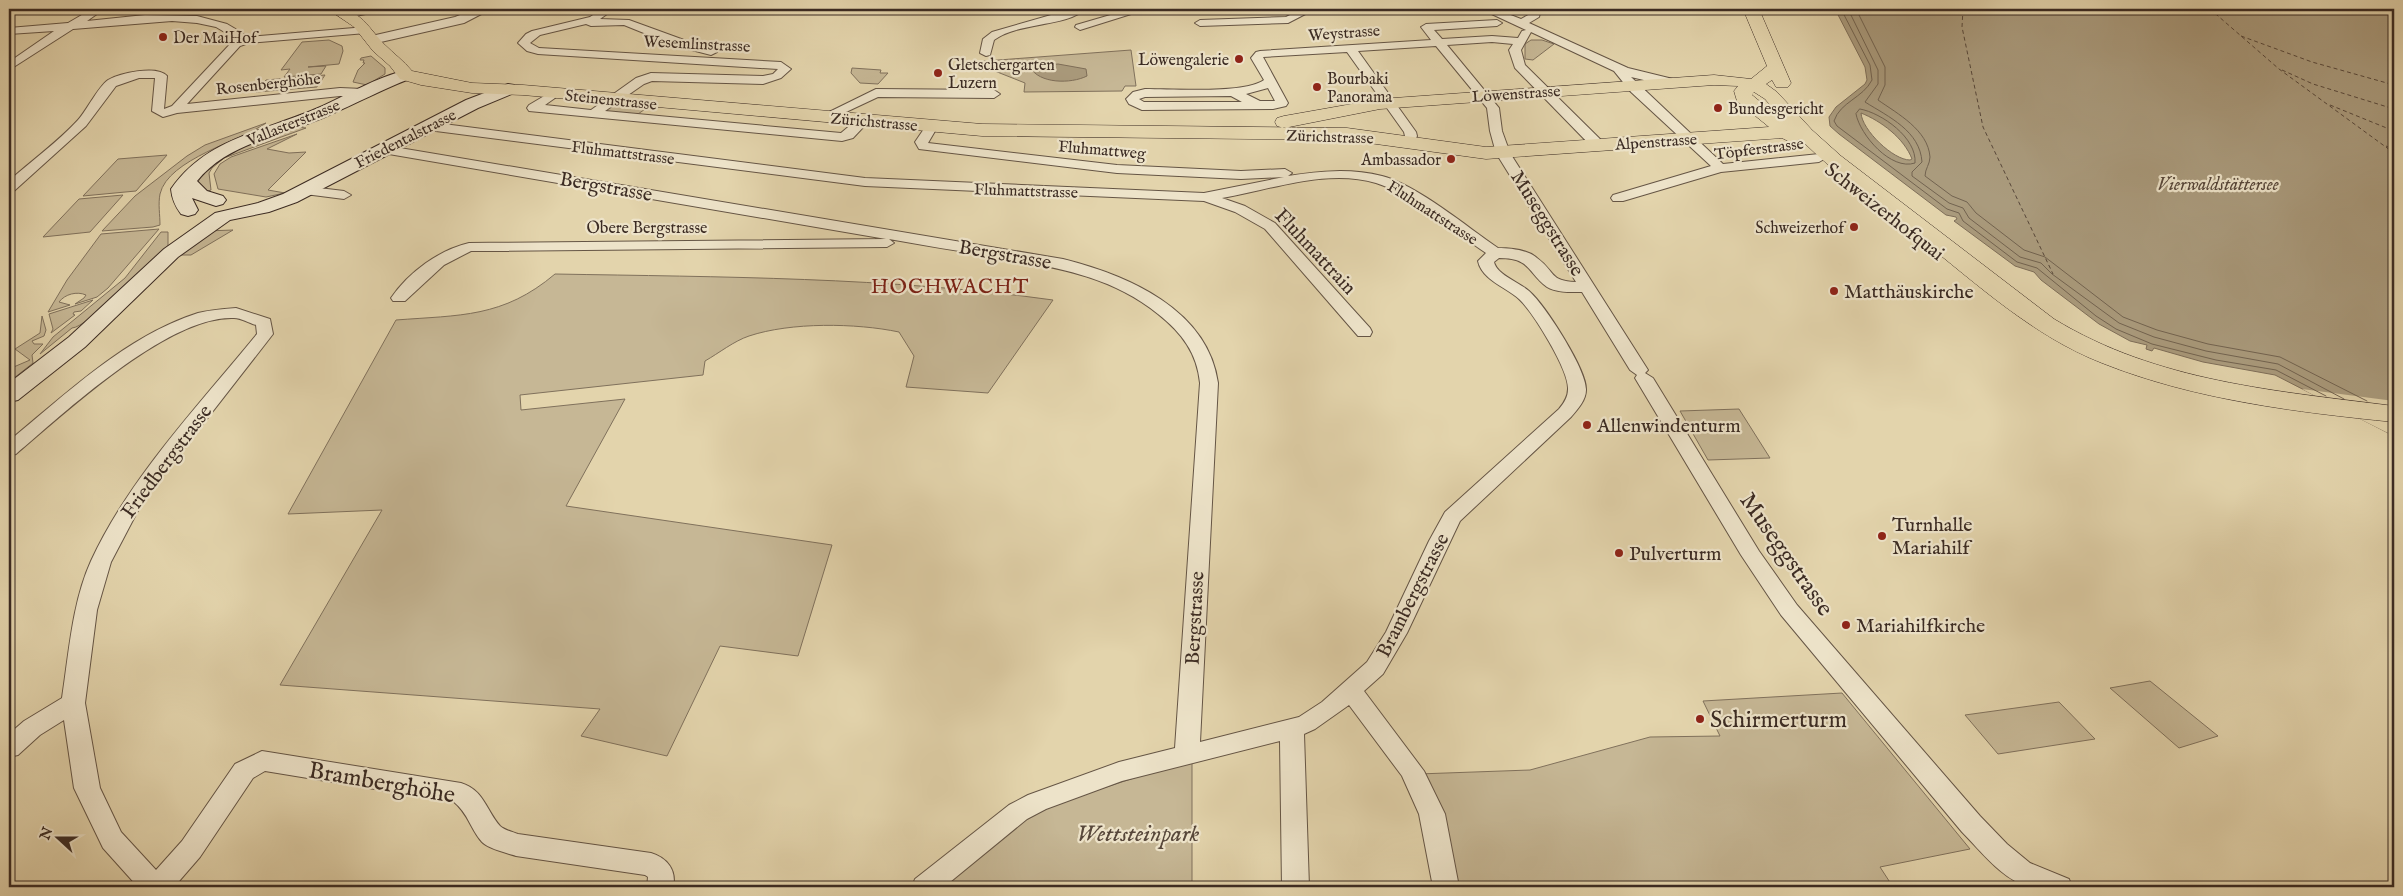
<svg xmlns="http://www.w3.org/2000/svg" width="2403" height="896" viewBox="0 0 2403 896" font-family="'IM FELL English',serif">
<rect width="100%" height="100%" fill="#e3d4ac"/>
<filter id="stains"><feTurbulence type="fractalNoise" baseFrequency=".004" numOctaves="4"/><feColorMatrix values="0 0 0 0 .2 0 0 0 0 .09 0 0 0 0 .02 0 0 0 .5 -.17"/></filter>
<radialGradient id="worn" r=".72"><stop offset=".6" stop-color="#630" stop-opacity="0"/><stop offset="1" stop-color="#630" stop-opacity=".3"/></radialGradient>
<g fill="#c6b795" stroke="#80715c">
<path d="M329,40l13,6 1,5 -4,13 -31,3 18,-1 -5,8 -37,3 6,-8 -9,1 21,-28z"/>
<path d="M1531,40h11l12,4 -21,16 -8,-1v-15z"/>
<path d="M1131,50l5,36h-11l-3,5 -98,1 1,-9 -53,-21z"/>
<path d="M371,56l14,12v6l-18,11 -14,-3 5,-12 7,-7h-2l1,-3h-4l1,-2z"/>
<path d="M852,68l29,2 -1,3h8l-10,11 -18,-1 -9,-10z"/>
<path d="M325,75l-8,12 -61,5 10,-12z"/>
<path d="M613,102l38,3 -13,9 -39,-3z"/>
<path d="M266,123c-25,18 -98,36 -106,71 -2,10 0,21 0,31l-7,2 -51,4 33,-35 52,-40 18,-11z"/>
<path d="M297,127l9,1 -82,30 -12,10 -3,5 2,17 -6,2 -7,-10c14,-31 69,-44 99,-55z"/>
<path d="M297,134l-30,15 22,4 17,-1 -38,38 17,3 -19,4 -48,-8 -4,-15 6,-10 11,-7z"/>
<path d="M167,155l-31,36 -53,5 35,-37z"/>
<path d="M123,195l-33,37 -47,5 36,-38z"/>
<path d="M159,229l-51,59 -11,9 -22,7 9,-6 2,-3c-9,-4 -21,-1 -27,7l11,3 -22,7 19,-32 34,-46z"/>
<path d="M233,230l-42,25h-12l27,-24z"/>
<path d="M161,232h7v14c-14,14 -81,82 -96,82l-32,26 13,-17 72,-59z"/>
<path d="M555,274c166,3 333,3 498,26l-65,93 -82,-6 8,-31 -15,-24c-43,-9 -108,-10 -150,4 -15,5 -30,17 -44,25l-2,14 -183,20 1,15 104,-11 -59,107 266,39 -34,111 -78,-10 -53,110 -86,-20 19,-27 -320,-24 102,-175 -94,4 108,-194c64,-5 107,-2 159,-46z"/>
<path d="M93,300l-12,11 -7,1 -1,2 2,1 -24,18 2,-4 -4,-15z"/>
<path d="M42,316l4,14 -2,6 -12,5 2,3h9l-11,11 1,8 -24,19v-13l21,-9 -15,-11 25,-16z"/>
<path d="M1739,409l31,49 -62,2 -28,-49z"/>
<path d="M2150,681l68,55 -39,12 -69,-60z"/>
<path d="M1842,693l128,156 -90,18 13,20h-444l-31,-113 112,-4 120,-33 70,-1 -17,-35z"/>
<path d="M2059,702l36,37 -97,15 -33,-39z"/>
<path d="M1192,759v128h-256l87,-69 16,-9z"/>
</g>
<g fill="#aa9b7d" stroke="#7e6e59" fill-rule="evenodd">
<path d="M1835,9h559v427l-119,-61 -72,-13 -49,-14 -2,3 -6,-2 1,-4 -17,-4 -31,-17 -58,-44 -7,-8 -19,-6 -61,-45 3,-2 -1,-2 -10,-2 -107,-81 -9,-8 -1,-9 7,-10 29,-23 2,-4 -2,-13zM1861,113c20,8 43,25 51,46l-2,1c-17,0 -48,-30 -49,-47z"/>
<path d="M1058,64l28,5 1,7c-16,8 -48,8 -57,-9z"/>
</g>
<path fill="#e3d4ac" d="M2302,389l92,12v35l-58,-29z"/>
<g fill="none" stroke-linecap="round" stroke-linejoin="round">
<g stroke="#726350" stroke-width="1">
<path d="M1841,9l29,56 2,15c-9,18 -32,22 -38,41l3,5 110,83 12,4 4,8 54,41 20,6 59,48 20,13 36,15 64,16 60,10 50,26"/>
<path d="M1848,9l30,61v14l-13,18c24,15 55,29 57,60l-10,10v4l37,27 14,5 6,10 51,39 21,6 11,11 67,49 35,14 52,14 72,13 66,35"/>
<path d="M1856,9l29,58v18l-7,15c20,14 50,30 52,57 0,7 -5,12 -5,19l27,20 15,6 9,11 48,37 21,7 78,60 34,13 51,14 72,13 87,44"/>
<path d="M1860,109c22,4 57,29 55,54 -24,8 -55,-28 -59,-49z"/>
</g>
<g stroke="#57473a" stroke-width="1" stroke-dasharray="4 3" stroke-linecap="butt">
<path d="M1963,9l-1,18 21,100 70,147"/>
<path d="M2210,9l69,60 115,84"/>
<path d="M2241,36l71,26 82,23"/>
<path d="M2282,70l31,14 81,25"/>
<path d="M2330,105l64,26"/>
<path d="M2386,146l8,4"/>
</g>
<g stroke="#655545" stroke-width="2">
<g id="minor">
<path d="M9,9h7l-7,4z"/>
<path d="M92,9h12l-17,12 58,-6 52,1 30,8 22,13 117,-10 5,3 -5,3 -117,10 -9,3 -53,58 153,-16 23,1 6,4 -6,4 -23,-1 -163,17 -14,4 -11,-6 3,-33h-16l-23,8 -30,40 -72,65 -5,1v-11c22,-20 49,-39 69,-61 9,-10 20,-33 30,-40 12,-7 49,-15 59,-4l-3,33 8,-3 60,-64 6,-2 -22,-13 -19,-4 -25,-2 -99,8 -64,41v-8l45,-31 -45,3v-6l59,-5z"/>
<path d="M361,9h20l-1,2 -34,7 -5,-3 1,-2z"/>
<path d="M602,9h12l-14,10 29,1 88,32 -6,3 -35,-9 -52,-21 -33,1 -5,-2 -46,11 -10,8 9,5 242,14 10,7 -10,9 -18,6 -111,-3 -8,3 -39,27 236,22 19,-16 4,-1 6,4 -17,18 -11,3 -313,-30 -2,-3 2,-3 27,-16 6,4 -17,12 46,5 45,-32 15,-5 112,3 10,-2 5,-5 -240,-15 -11,-3 -9,-8 8,-9 6,-3 58,-14z"/>
<path d="M1072,9h13c-18,18 -67,13 -91,31l-4,15 -4,1 -6,-3 3,-14 9,-7z"/>
<path d="M1131,9h16l-67,21 -5,-3 1,-2z"/>
<path d="M1302,9h13l-27,14 -88,3 -5,-3 5,-3 86,-3z"/>
<path d="M1481,9h14l26,10 9,-5 1,-5h10l-2,8 -10,6 99,45 49,12 2,3 -2,3 -4,1 -42,-10 92,87 96,-10 7,4 -7,4 -98,10 -98,29h-10l-2,-3 2,-3 98,-29 -80,-74 -17,-21 -83,-39 -10,18 4,15 78,77 2,3 -2,3h-10l-78,-80 -6,-18 4,-6 -21,-2 -45,3 52,63 3,23 8,22 138,217 -3,3 8,5 106,173 38,54 183,211 27,28 23,19 39,16 3,8c-13,0 -29,3 -42,0 -28,-7 -49,-36 -68,-55l-181,-217 -40,-60 -106,-177 2,-3 -7,-5 -48,-78c-10,0 -25,1 -35,-5 -20,-15 -16,-29 -48,-29l-5,4c3,13 25,20 35,29 16,14 58,79 57,99 0,10 -8,19 -15,27l-111,104 -53,112 -24,41 -19,17 60,80 21,43 14,73h-26l-14,-73 -17,-38 -53,-71 -34,24 -11,5 5,153h-27l-2,-146 -158,40 -76,28 -19,10 -83,68h-32l3,-8 94,-74 19,-10 91,-33 56,-14 25,-365c-3,-30 -18,-50 -42,-69 -49,-40 -107,-47 -167,-58 -34,-5 -68,-11 -102,-17l5,4 -7,4 -416,4 -27,14 -39,36h-12l-2,-3c18,-26 48,-48 78,-55l417,-4 -509,-87 -2,-3 7,-4 681,114c64,16 145,50 155,124l-18,359 99,-25 23,-15 45,-40 19,-30 43,-91 16,-29 114,-103c5,-6 9,-12 9,-20 1,-19 -35,-77 -49,-90 -13,-12 -37,-19 -41,-38l8,-8c-30,-20 -77,-60 -110,-70 -49,-15 -106,7 -154,15l23,8 30,17 95,105 2,4 -2,4h-12l-93,-107 -30,-17 -31,-11 -339,-15 -437,-56 -6,-4 6,-4 437,56 339,15 80,-16 -43,2 -124,-6 -198,-24 -4,-7 13,-19 4,-1 6,4 -10,17 189,22 124,6 44,-2 7,4 -4,3c31,-5 63,-8 94,0 35,9 85,51 116,72 12,0 30,2 39,10 19,14 12,23 39,24l-80,-129 -6,-22 -3,-23 -51,-62 -78,5 58,81 1,4 -4,9 -5,1 -6,-4 3,-6 -1,-4 -57,-80 -84,5 25,46 -2,3 -13,3 -131,1 -13,-6 -3,-5 7,-7 12,-3c27,0 99,5 119,-9l-13,-22 5,-6 4,-1 171,-11 -10,-13 5,-3 71,-4 5,3 -5,3 -63,4 8,9 50,-3 26,2 4,-7 4,-1zM1268,88l7,13h-15l-14,-7zM1231,96l11,6h-98l-5,-3 6,-2z"/>
<path d="M876,89l118,1 6,4 -6,4 -116,-1 -49,23h-8l-2,-3z"/>
<path d="M302,186l42,5 7,4 -7,4 -47,-6 -2,-3z"/>
<path d="M236,308l34,11 3,15 -130,167 -32,61 -14,48 -12,93 15,85 21,44 35,38 26,-29 53,-77 27,-13 199,32c23,7 25,27 39,43 4,4 13,6 18,8l133,19c16,5 26,17 22,34h-26l1,-10 -3,-2 -129,-19c-9,-3 -27,-7 -34,-14 -11,-12 -14,-29 -28,-40l-189,-31 -12,7 -53,79 -26,30h-36l-35,-39 -29,-60 -10,-68 -24,15 -22,20 -9,2v-23l15,-13 38,-23c7,-45 10,-95 29,-137 38,-83 109,-157 166,-227l-1,-9c-7,-2 -15,-7 -22,-7 -65,-3 -170,95 -218,136l-7,2v-15c57,-47 117,-105 189,-128 12,-3 26,-4 38,-5z"/>
</g>
</g>
<g stroke="#655545" stroke-width="2">
<path id="tertiary" d="M475,9h16l-27,14 -92,21 -7,-4 2,-3 88,-20z"/>
</g>
<g stroke="#3b2b23" stroke-width="2">
<g id="secondary">
<path d="M406,70l6,2 2,3 -2,3c-30,11 -56,26 -85,38 -42,19 -99,26 -130,65l10,10 16,5 3,4 -3,4 -7,2 -24,-8 6,12 -3,4 -7,2 -7,-2c-6,-8 -9,-15 -10,-25 35,-51 94,-58 147,-81 29,-13 57,-30 88,-38z"/>
<path d="M508,84l6,1 2,4 -2,4 -36,15 -181,94 -28,10 -39,8 -52,37 -93,90 -67,53 -9,2v-19l60,-46 95,-88 51,-36 43,-10 25,-9 183,-94z"/>
</g>
</g>
<g stroke="#3b2b23" stroke-width="1">
<path id="primary" d="M328,9c32,-2 37,15 56,35 10,10 20,17 28,27l60,12 51,2 459,39 365,4 139,19 283,-20 -32,-26 -3,-10 4,-5 -24,-1 -334,24 -96,19 -7,-2 -2,-4 2,-4 7,-2 96,-17 334,-24 37,4 16,-13 -24,-57h16l32,74 -3,4h-12l-4,-7 -6,4 11,8 35,38 29,26 213,163c103,63 223,72 340,87v16c-98,-10 -199,-22 -292,-59 -69,-27 -125,-79 -183,-125 -40,-32 -82,-63 -119,-99l-8,4 -10,-5 -296,21 -139,-19 -365,-4 -459,-41 -51,-2 -51,-8 -21,-6 -10,-13 -17,-15 -19,-24zM1754,92l11,7 19,22 -32,-26z"/>
</g>
<use href="#minor" fill="#ede3c9" fill-rule="evenodd"/>
<use href="#tertiary" fill="#ede3c9" fill-rule="evenodd"/>
<use href="#secondary" fill="#ede3c9" fill-rule="evenodd"/>
<use href="#primary" fill="#e3d4ac" fill-rule="evenodd"/>
</g>
<g fill="#8f2418" stroke="#ede3c9" stroke-width="2">
<circle cx="163" cy="37" r="5"/>
<circle cx="1239" cy="59" r="5"/>
<circle cx="938" cy="73" r="5"/>
<circle cx="1317" cy="87" r="5"/>
<circle cx="1718" cy="108" r="5"/>
<circle cx="1451" cy="159" r="5"/>
<circle cx="1854" cy="227" r="5"/>
<circle cx="1834" cy="291" r="5"/>
<circle cx="1587" cy="425" r="5"/>
<circle cx="1882" cy="536" r="5"/>
<circle cx="1619" cy="553" r="5"/>
<circle cx="1846" cy="625" r="5"/>
<circle cx="1700" cy="719" r="5"/>
</g>
<g text-anchor="middle" stroke-width="4.5" stroke-linejoin="round" paint-order="stroke">
<g font-size="16" fill="#3b2b23" stroke="#ede3c9">
<text transform="translate(1344 32) rotate(-4)" y="6">Weystrasse</text>
<text transform="translate(697 43) rotate(3)" y="6">Wesemlinstrasse</text>
<text transform="translate(268 83) rotate(-6)" y="6">Rosenberghöhe</text>
<text transform="translate(1516 93) rotate(-4)" y="6">Löwenstrasse</text>
<text transform="translate(611 99) rotate(6)" y="6">Steinenstrasse</text>
<text transform="translate(874 121) rotate(5)" y="6">Zürichstrasse</text>
<text transform="translate(293 122) rotate(-22)" y="6">Vallasterstrasse</text>
<text transform="translate(1330 136) rotate(2)" y="6">Zürichstrasse</text>
<text transform="translate(405 138) rotate(-27)" y="6">Friedentalstrasse</text>
<text transform="translate(1656 141) rotate(-4)" y="6">Alpenstrasse</text>
<text transform="translate(1759 148) rotate(-7)" y="6">Töpferstrasse</text>
<text transform="translate(1102 149) rotate(5)" y="6">Fluhmattweg</text>
<text transform="translate(623 152) rotate(7)" y="6">Fluhmattstrasse</text>
<text transform="translate(1026 190) rotate(2)" y="6">Fluhmattstrasse</text>
<text transform="translate(1433 212) rotate(33)" y="6">Fluhmattstrasse</text>
<text x="647" y="233">Obere Bergstrasse</text>
</g>
<g font-size="16" fill="#3b2b23" stroke="#ede3c9" text-anchor="start">
<text x="173" y="43">Der MaiHof</text>
<text x="1229" y="65" text-anchor="end">Löwengalerie</text>
<text x="948" y="70">Gletschergarten<tspan x="948" dy="18">Luzern</tspan></text>
<text x="1327" y="84">Bourbaki<tspan x="1327" dy="18">Panorama</tspan></text>
<text x="1728" y="114">Bundesgericht</text>
<text x="1441" y="165" text-anchor="end">Ambassador</text>
<text x="1844" y="233" text-anchor="end">Schweizerhof</text>
</g>
<g font-size="18" font-style="italic" fill="#57473a" stroke="#ede3c9">
<text x="2218" y="190">Vierwaldstättersee</text>
</g>
<g font-size="20" fill="#3b2b23" stroke="#ede3c9">
<text transform="translate(606 186) rotate(10)" y="7">Bergstrasse</text>
<text transform="translate(1885 211) rotate(38)" y="7">Schweizerhofquai</text>
<text transform="translate(1548 223) rotate(58)" y="7">Museggstrasse</text>
<text transform="translate(1316 251) rotate(47)" y="7">Fluhmattrain</text>
<text transform="translate(1005 254) rotate(10)" y="7">Bergstrasse</text>
<text transform="translate(166 461) rotate(-53)" y="7">Friedbergstrasse</text>
<text transform="translate(1412 595) rotate(-63)" y="7">Brambergstrasse</text>
<text transform="translate(1194 618) rotate(-87)" y="7">Bergstrasse</text>
</g>
<g font-size="20" fill="#3b2b23" stroke="#ede3c9" text-anchor="start">
<text x="1844" y="298">Matthäuskirche</text>
<text x="1597" y="432">Allenwindenturm</text>
<text x="1892" y="531">Turnhalle<tspan x="1892" dy="23">Mariahilf</tspan></text>
<text x="1629" y="560">Pulverturm</text>
<text x="1856" y="632">Mariahilfkirche</text>
</g>
<g font-size="21" letter-spacing="1" fill="#7a1f14" stroke="#ede3c9">
<text x="950" y="293">HOCHWACHT</text>
</g>
<g font-size="24" fill="#3b2b23" stroke="#ede3c9">
<text transform="translate(1787 554) rotate(55)" y="8">Museggstrasse</text>
<text transform="translate(382 782) rotate(10)" y="8">Bramberghöhe</text>
</g>
<g font-size="24" fill="#3b2b23" stroke="#ede3c9" text-anchor="start">
<text x="1710" y="727">Schirmerturm</text>
</g>
<g font-size="24" font-style="italic" fill="#57473a" stroke="#ede3c9">
<text x="1138" y="841">Wettsteinpark</text>
</g>
</g>
<rect width="2403" height="896" fill="none" stroke="#e3d4ac" stroke-width="30"/>
<rect x="10" y="10" width="2383" height="876" fill="none" stroke="#3b2b23" stroke-width="2.5"/>
<rect x="15" y="15" width="2373" height="866" fill="none" stroke="#3b2b23"/>
<g transform="translate(58 838) rotate(291)" stroke="#ede3c9" stroke-width="4" paint-order="stroke">
<path d="M0-4L9 19L0 12L-9 19Z" fill="#3b2b23"/>
<text y="-8" font-size="14" font-weight="bold" text-anchor="middle" fill="#3b2b23">N</text>
</g>
<rect width="100%" height="100%" filter="url(#stains)"/>
<rect width="100%" height="100%" fill="url(#worn)"/>
</svg>
